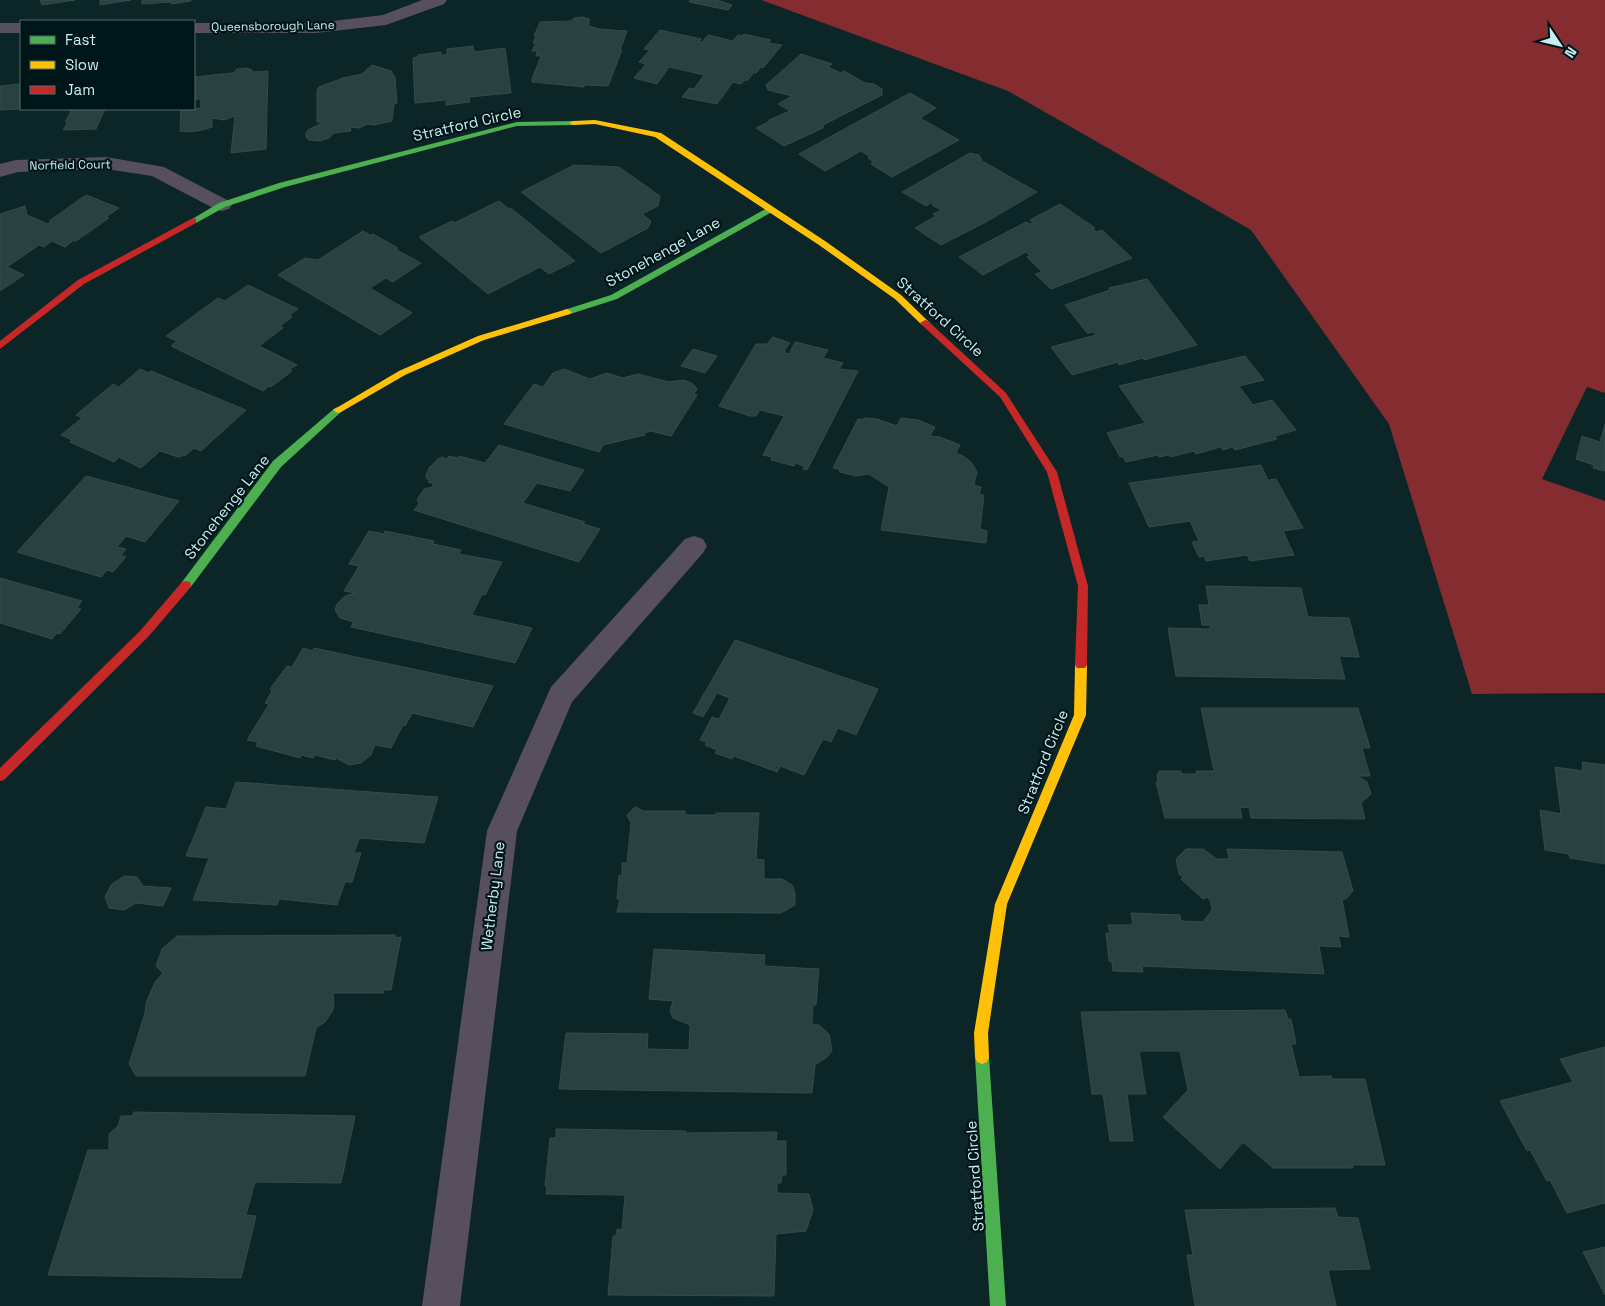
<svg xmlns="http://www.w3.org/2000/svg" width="1605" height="1306" viewBox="0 0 1605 1306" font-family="'Space Grotesk',sans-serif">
<rect width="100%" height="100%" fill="#0c2527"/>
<path fill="#842c30" d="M761,0h844v393l-18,-6 -45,92 63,22v192l-133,1 -83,-270 -138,-194 -243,-139z"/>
<g fill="#2a4142" stroke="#324c4d">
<path d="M40,0h35l-33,5z"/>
<path d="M100,0h31l-31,5z"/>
<path d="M142,0h49v1l-20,3v-2l-29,2z"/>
<path d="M690,0h27l15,5 -4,5 -39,-8z"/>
<path d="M583,17l6,2v7l10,3 28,2 -7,19h2l-14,36 -23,-1 -1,2 -52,-5v-3l9,-23h-5l1,-5h-5l4,-8h-3l3,-7h-2l6,-14 31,-1 3,-3z"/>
<path d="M660,30l41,9 -2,2 3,1 6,-7 25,6 5,-6 5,1 1,-2 27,6 -3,3 14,2 -19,23 -2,-1 -5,6 -2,-1 -6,8h-3l-4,4 -8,-2 -16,22 -35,-7 7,-9 5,1 10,-14 -35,-8 -12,17 -23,-6 12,-14 -7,-2 11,-12 -6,-1z"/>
<path d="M473,46l1,6 31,-4 6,45 -42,4 1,5 -24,3v-5l-31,3 -2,-45 5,-1v-2l23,-3v3h4l2,-2v-4z"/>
<path d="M801,54l31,10 -4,3 13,6 3,-2 21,12 9,1 8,5v6l-59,30v3l-39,18 -28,-18 12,-6 1,-2 21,-9 -12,-7 14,-8 -24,-6 -2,-5z"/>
<path d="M372,65l19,6 4,6 2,26 -3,1 -2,17 -18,4 -6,-1 -9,4 -9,-1 1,4 -17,2 -5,5 -9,3 -11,-1 -3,-3v-4l2,-3 12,-6v-2h-3v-32l2,-3 24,-9 19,-4z"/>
<path d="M247,68l5,2v2l16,-1 -2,78 -35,4 4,-37 -11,4 -12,-2v9l-9,3 -15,2 -8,-1 1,-21 20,-2v-9h-7v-22l39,-4 4,-4z"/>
<path d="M21,82v27l-21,1v-24l21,-2z"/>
<path d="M910,93l26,15 -16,10 39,22 -67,37 -21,-13 3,-2 -6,-4 2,-1 -9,-6 -36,20 -26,-17z"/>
<path d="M68,109h37l-9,20 -33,1 5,-8h-3l7,-12h-5z"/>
<path d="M970,153l9,2 3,6 55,31 -51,30 -45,23 -26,-17 21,-12 -3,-2 9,-4 -9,-4 -1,-4 -6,4 -24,-14z"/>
<path d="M574,165l45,2 41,29 -2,10 -16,8 9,7 -3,7 -47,25 -80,-61z"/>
<path d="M86,195l33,13 -13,9 3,1 -33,23 -2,-1 -9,7 -13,-6 -8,6 -5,-2 -32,22 17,8 -24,16v-77l25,-8 2,9 21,9 3,-2 -2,-1z"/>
<path d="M499,201l10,8 2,-1 64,53 -26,13 -9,-7 -52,27 -69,-57 33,-16 2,2z"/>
<path d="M1060,204l35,24 -3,1 5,3 5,-2 30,28 -81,31 -16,-15 7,-2 -15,-15 3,-1 -4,-4 -43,23 -24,-18 67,-35 4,2 3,-1 -3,-3z"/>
<path d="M363,231l7,4 3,-1 25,14 -3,1 26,14 -28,19 -7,-4 -16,10 42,25 -32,22 -102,-60 27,-17 13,2z"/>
<path d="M1147,279l50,66 -53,15 -1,-2 -24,7 -1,-3 -46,13 -21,-28 45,-12 -2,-3 -7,1 -22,-28 45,-15 -1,-2z"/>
<path d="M248,285l50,24 -9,6 3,2 -12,9 3,2 -24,18 38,19 -7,4 2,2 -21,16 -2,-1 -6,5 -92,-45 6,-5 -11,-5 52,-38 7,3z"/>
<path d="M773,337l17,6 -5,6v4l4,1 6,-12 33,8 -5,8 20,5 -4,6 19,2 -51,99 -4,-1 1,-3 -9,-3 -1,3 -23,-6 1,-3 -9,-2 21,-39 -24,-6 -4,6h-6l-31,-10 37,-62h11z"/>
<path d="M693,349l24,7 -12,17 -24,-7z"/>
<path d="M1245,356l19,24 -25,6 14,19 19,-5 24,30 -21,6 2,3 -42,11 -3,-3 -9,3 -2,-3 -25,7 -2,-3 -24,6 -1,-2 -10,2 -1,-2 -32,7 -4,-6 -2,1 -13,-24 38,-10 -26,-37z"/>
<path d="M140,369l9,4 2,-2 95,39 -45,41 -7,-3 -8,7 -8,2 -18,-6 -19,17 -22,-11 -5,5 -44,-20 2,-2 -11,-5 21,-17 -6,-3 37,-31 6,3z"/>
<path d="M564,369l26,10 17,-6 16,5 15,-4 31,8 14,-2 9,3 5,6 -3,5 3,1 -26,41 -20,-5 -7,2 1,2 -42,10 -4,7 -95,-28 30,-40 9,3 10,-14z"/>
<path d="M864,418l13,1 20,7 4,-8 17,2 17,7 -5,9 10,1 20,8 -4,8 7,3 8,6 6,10 -3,13 7,2 -2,8h5l-4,34 7,2 -1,12 -105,-13 8,-43 -20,-13 -13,2 -16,-4 -1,-3 -6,-1 25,-49 5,1z"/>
<path d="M1605,424v47l-12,-3 1,-3 -18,-6 6,-23 18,6z"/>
<path d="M499,445l85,25 -14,21 -33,-8 -14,20 62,19 -2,2 17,5 -21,33 -165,-52 5,-6 -2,-5 7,-10 8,-2 2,-3 -6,-2 2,-2 -4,-2v-3l3,-7 9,-9 4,-2 5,2 2,-3 8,2 2,-2 26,7z"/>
<path d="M1261,465l7,15 8,-1 27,49 -20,3 11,24 -44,6 -3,-6 -41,6 -2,-5 -5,1 -7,-15 7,-1 -9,-20 -41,6 -20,-44z"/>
<path d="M86,476l93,25 -34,41 -19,-6 -9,11 9,2 -5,6 5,2 -13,15 -6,-2 -6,7 -84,-25z"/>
<path d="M369,531l15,3 1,-3 49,10 -1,3 28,6 -2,4 43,8 -17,33 -3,-1 -10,21 60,13 -17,35 -164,-36 3,-5 -14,-4 -5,-8 2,-6 8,-8 11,-3 -12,-2 15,-25 -10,-2z"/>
<path d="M0,578l82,23 -5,7 4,1 -21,25 -3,-1 -5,6 -52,-16z"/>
<path d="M1206,586l95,2 7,29 41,1 10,39 -20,-1 6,23 -169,-3 -8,-48 42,1v-4h-8l-3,-20h10z"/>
<path d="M735,640l143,49 -22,46 -18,-7 -7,14 -8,-3 -19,36 -24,-9 -3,6 -43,-16 -2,3 -17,-6 2,-3 -12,-5 2,-3 -7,-2 12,-23 7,2 11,-21 -13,-5 -14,24 -10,-4z"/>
<path d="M303,648l10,3 1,-3 179,38 -20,41 -61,-14 -7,13 -2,-1 -12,23 -16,-3 -4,10 -10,8 -12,2 -13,-7 -1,2 -20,-5 -2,3 -12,-3 -1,3 -44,-12 2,-4 -11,-2 22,-36 -4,-1 7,-12 -2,-2 17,-23 5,1z"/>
<path d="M1201,708h157l12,40h-8l8,28h-13l10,6 4,12 -10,9 4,16 -114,-1 -2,-11 -9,1 2,10h-77l-9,-36h2l-1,-8h2v-3h22l1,3h15l-1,-3h18z"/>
<path d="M1582,762l23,3v99l-35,-6 -1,-4 -24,-4 -5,-40 21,4 -6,-47 28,4z"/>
<path d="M236,782l202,15 -14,46 -65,-5 -5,15h7l-9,29h-7l-8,23 -58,-6 -2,6 -84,-5 16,-42 -23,-2 20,-49 20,2z"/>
<path d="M635,807l9,4h41v4h31v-2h43l-3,46 8,1v19h18l10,6 3,8v12l-14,8 -164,-1 3,-13h-3l2,-24 3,1v-13h5l4,-40 -4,-8z"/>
<path d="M1186,849h17l14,10h12l-2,-10 115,3 11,39 -7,8h-4l7,38 -11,-1 3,11 -22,-1 5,28 -182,-8 1,6 -30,-1 -1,-9 -3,-1 -3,-28 4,1 -2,-9h25l-2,-12 49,2 1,6 22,1 9,-12 -2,-10 -3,-3 -4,2 -22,-20 2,-2 -4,-3 -3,-15z"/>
<path d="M124,876l13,1 6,9 28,2 -8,18 -27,-3 -12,7 -15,-2 -4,-11 6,-12z"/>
<path d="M395,935v3l6,-1 -10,53h-7l-1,3h-50l1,13 -2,6 -7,10 -9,6 -11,48h-169l-7,-12 16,-51 1,-10 9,-21 8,-9 -7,-7 6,-17 15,-13z"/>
<path d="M654,949l111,6 -1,11 55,3 -3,36h-3l-1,20h7l10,9 3,17 -5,6 -12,8 -3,28 -253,-4 7,-56 82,1 -1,15 42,1 1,-25 -17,-7 -3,-7 3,-10 -24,-2z"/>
<path d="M1285,1010l3,9h3l5,25h-5l8,33 32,-1 1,3h33l20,86h-33l1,3h-80l-30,-26 -23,27 -57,-52 25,-27 -8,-39h-41l7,43h-19l6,47h-23l-7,-47h-11l-11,-82z"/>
<path d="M1605,1047v156l-38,10 -17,-33 -3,1 -17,-31 -3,1 -27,-50 73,-19 -13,-23z"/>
<path d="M134,1112l221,4 -14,67 -86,-1 -9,33 10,1 -15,62 -193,-3 40,-125h21v-16l9,-8 3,-10h11z"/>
<path d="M556,1129l130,2 -1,2 92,-1 -1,9h10v34h-4l-1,8h-4v10l32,1 4,16 -7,21 -30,3 -2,62 -166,-1 5,-59h3l1,-7 5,1 3,-35 -79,-1 1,-8h-2l5,-48h6z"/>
<path d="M1335,1208l3,9 20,1 12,51 -42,1 8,36h-141l-8,-51h6l-8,-45z"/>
<path d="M1605,1247v48l-22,-43z"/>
</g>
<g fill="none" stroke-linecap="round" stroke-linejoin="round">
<g fill="#574f5d" fill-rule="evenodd">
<path d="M422,0h25l-3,4 -58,21 -70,8h-122v-10h122l67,-8z"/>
<rect x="0" y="23" width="21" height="10"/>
<path d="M106,157l58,10 65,34 3,4 -3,4 -7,2 -7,-2 -63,-33 -46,-7 -88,3 -18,5v-13l16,-4z"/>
<path d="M694,536l9,3 4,7 -4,7 -131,149 -55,129 -57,475h-38l65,-475 64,-144 134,-148z"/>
</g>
<g fill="#4caf50" fill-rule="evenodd">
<path d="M573,121h3v4l-59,1 -232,61 -60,20 -29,16h-6l-1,-2 30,-18 60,-20 238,-61z"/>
<path d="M769,207l4,3 -1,2 -155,87 -50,16 -5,-3 2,-2 47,-15z"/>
<path d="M338,407l5,3 -2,2 -60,55 -91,121h-8l-1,-3 1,-3 91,-121 62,-53z"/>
<path d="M982,1050l5,2 2,5 17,249h-16l-15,-249 2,-5z"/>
</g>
<g fill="#ffc107" fill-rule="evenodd">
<path d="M595,120l66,13 164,108 76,54 29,28 -5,3 -3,-1 -27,-26 -76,-54 -164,-108 -60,-13 -22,1 -4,-2 4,-2z"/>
<path d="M567,309l5,3 -2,2 -86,26 -79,35 -64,37 -3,1 -5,-3 66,-39 79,-35z"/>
<path d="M1081,660l4,2 2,3 -1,50 -79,189 -19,129 1,24 -2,5 -5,2 -5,-2 -2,-5 -1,-24 21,-129 79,-189 1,-50 2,-3z"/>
</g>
<g fill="#c62828" fill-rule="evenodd">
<path d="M193,218l3,1v4l-112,61 -84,65v-8l78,-61z"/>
<path d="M925,320l3,1 78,72 51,79 31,114 -1,79 -2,3h-8l-2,-3 3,-79 -31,-114 -47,-75 -78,-72 -2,-2z"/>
<path d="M186,581l4,1 1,3 -1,3 -42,49 -144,143 -4,1v-13l140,-137 42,-49z"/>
</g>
</g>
<g text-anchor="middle" stroke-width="4.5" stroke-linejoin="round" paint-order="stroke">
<g font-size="12" fill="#c7eef1" stroke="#001517">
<text transform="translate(273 26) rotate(-1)" y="4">Queensborough Lane</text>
<text transform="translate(70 165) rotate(-1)" y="4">Norfield Court</text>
</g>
<g font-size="15" fill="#c7eef1" stroke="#001517">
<text transform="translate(467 124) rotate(-13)" y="5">Stratford Circle</text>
<text transform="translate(663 252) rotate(-29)" y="5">Stonehenge Lane</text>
<text transform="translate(940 317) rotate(42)" y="5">Stratford Circle</text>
<text transform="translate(227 507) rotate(-52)" y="5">Stonehenge Lane</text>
<text transform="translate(1043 762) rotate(-68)" y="5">Stratford Circle</text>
<text transform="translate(493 896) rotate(-83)" y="5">Wetherby Lane</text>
<text transform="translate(975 1176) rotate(-94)" y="5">Stratford Circle</text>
</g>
</g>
<rect x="20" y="20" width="175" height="90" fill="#001517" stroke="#506c6e"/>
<rect x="30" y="36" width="25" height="8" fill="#4caf50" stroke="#506c6e"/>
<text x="65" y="45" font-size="15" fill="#c7eef1">Fast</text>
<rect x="30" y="61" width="25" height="8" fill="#ffc107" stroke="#506c6e"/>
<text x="65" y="70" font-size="15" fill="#c7eef1">Slow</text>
<rect x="30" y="86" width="25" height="8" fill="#c62828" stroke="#506c6e"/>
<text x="65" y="95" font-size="15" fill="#c7eef1">Jam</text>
<g transform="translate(1560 45) rotate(125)" stroke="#001517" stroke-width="4" paint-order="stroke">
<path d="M0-4L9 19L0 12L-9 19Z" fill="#c7eef1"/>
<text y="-8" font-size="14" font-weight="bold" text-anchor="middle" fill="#c7eef1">N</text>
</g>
</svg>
